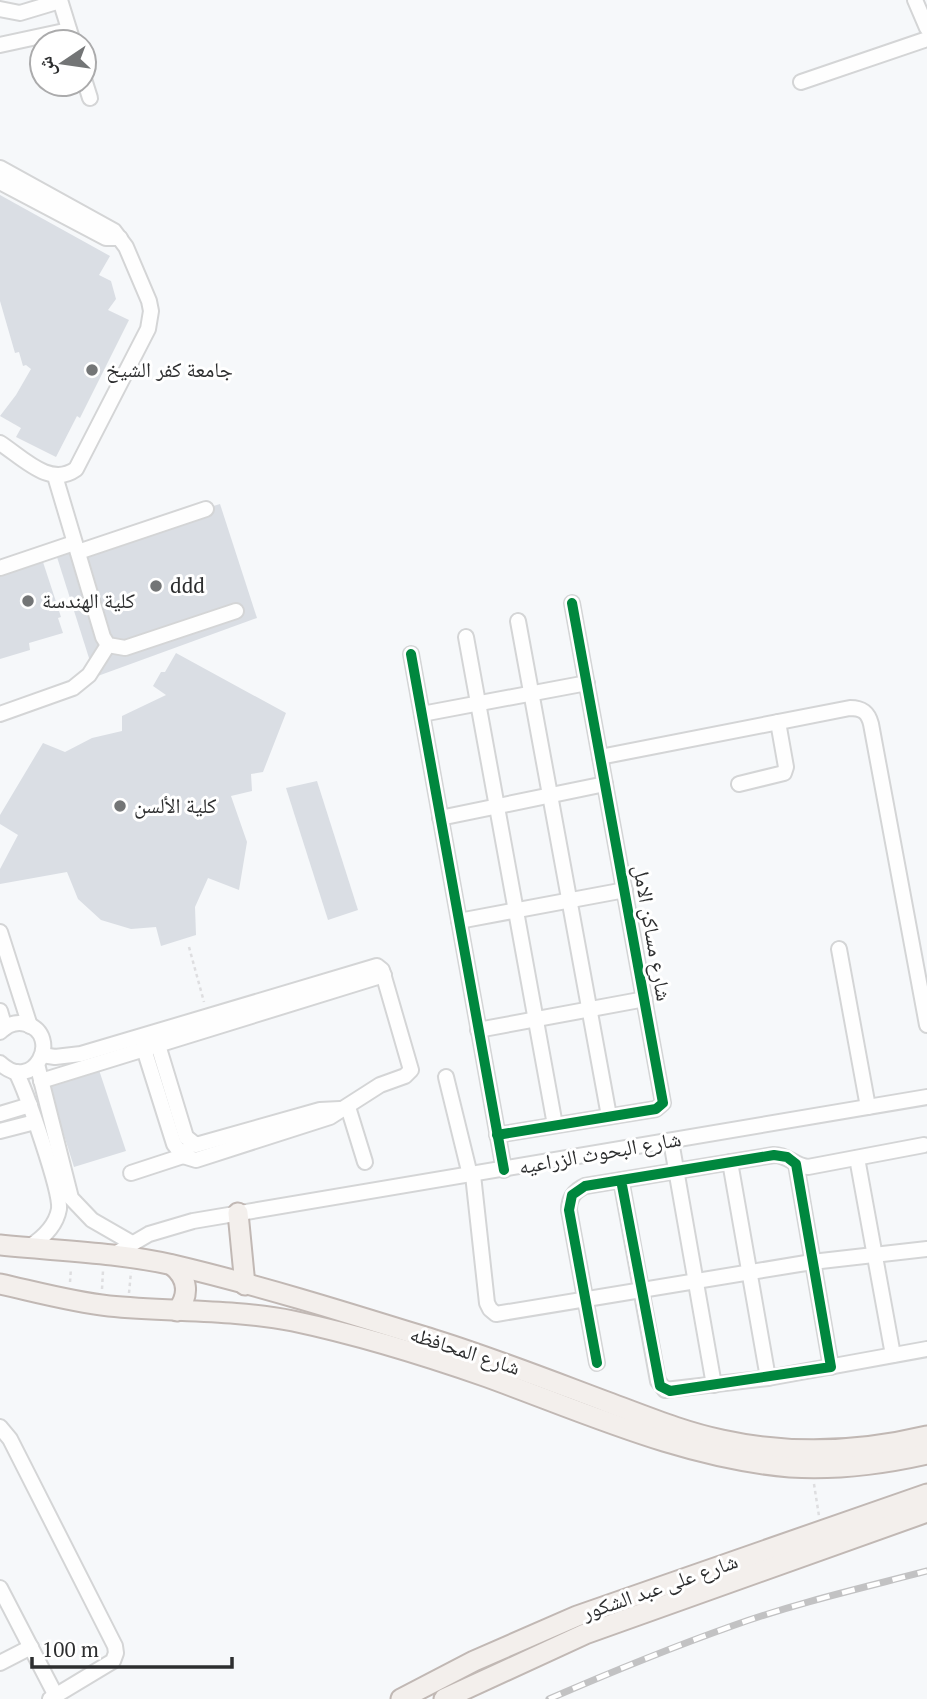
<svg xmlns="http://www.w3.org/2000/svg" width="927" height="1699" viewBox="0 0 927 1699" font-family="'PT Serif','Noto Naskh Arabic',serif">
<rect width="100%" height="100%" fill="#f6f8fa"/>
<g fill="#dadee4">
<path d="M0,195l110,61 -11,19 12,6 5,18 -8,11 21,10 -49,98 -3,-2 -21,41 -40,-20 5,-9 -21,-12 16,-21 15,-26 -5,-4 -3,1 -4,-14 -4,1 -15,-52z"/>
<path d="M220,504l37,114 -162,59 -39,-123z"/>
<path d="M42,559l19,58 -3,1 5,15 -34,10 1,7 -30,9v-86z"/>
<path d="M176,653l110,60 -23,59 -12,2 1,17 -21,5 16,46 -8,48 -31,-12 -13,29 1,28 -35,11 -5,-19 -25,2 -30,-9 -23,-21 -11,-27 -67,12v-15l18,-34 -18,-11v-9l43,-72 22,9 27,-14 30,-7v-15l44,-21 -13,-9 8,-14h4z"/>
<path d="M317,781l41,129 -30,10 -42,-132z"/>
<path d="M98,1067l28,84 -52,16 -27,-86z"/>
</g>
<g fill="none" stroke-linecap="round" stroke-linejoin="round">
<g stroke="#d4d5d6" stroke-width="18">
<g id="minor">
<path d="M60,0l13,42"/>
<path d="M915,0l12,28"/>
<path d="M0,9l20,4 40,-12"/>
<path d="M0,45l69,-15"/>
<path d="M84,79l6,19"/>
<path d="M801,82l126,-43"/>
<path d="M0,168l114,63 12,16 23,54 2,10 -3,18 -72,140c-26,19 -54,-12 -76,-26"/>
<path d="M0,182l106,56h14"/>
<path d="M55,476l48,161 5,8 17,3 111,-37"/>
<path d="M78,552l128,-43"/>
<path d="M0,568l74,-25"/>
<path d="M518,621l91,495"/>
<path d="M466,637l89,488"/>
<path d="M411,654l93,516"/>
<path d="M0,714l73,-26 16,-13 19,-30"/>
<path d="M422,714l165,-31"/>
<path d="M600,757l250,-49c12,0 18,4 21,16l56,301"/>
<path d="M739,784l45,-11 2,-6 -8,-45"/>
<path d="M440,818l165,-34"/>
<path d="M459,921l166,-31"/>
<path d="M0,932l30,94"/>
<path d="M839,949l29,158"/>
<path d="M0,1011l5,17"/>
<path d="M478,1030l167,-31"/>
<path d="M0,1032c7,-7 16,-11 26,-8 37,11 8,71 -26,39"/>
<path d="M158,1045l28,92 10,8 124,-35 20,-1"/>
<path d="M42,1055l13,2 26,-3 296,-88 5,4 29,100 -6,6 -25,9 -50,32 -134,43 -13,-4 -9,-12 -30,-95"/>
<path d="M37,1064l34,134 21,22 40,23"/>
<path d="M16,1072c10,19 45,119 43,137 -3,17 -16,29 -30,38"/>
<path d="M446,1077l24,98"/>
<path d="M41,1081l343,-106"/>
<path d="M348,1107l17,55"/>
<path d="M0,1114l30,-9"/>
<path d="M0,1131l35,-9"/>
<path d="M497,1135l159,-26 7,-6 -91,-500"/>
<path d="M671,1141l43,244"/>
<path d="M857,1158l36,197"/>
<path d="M730,1162l38,216"/>
<path d="M796,1164l35,203"/>
<path d="M131,1173l52,-17 4,-6"/>
<path d="M473,1175l14,128 3,6 6,5 316,-52 115,-13"/>
<path d="M621,1180l37,201 7,9 103,-12 159,-29"/>
<path d="M113,1255l36,-21 44,-13 734,-124"/>
<path d="M597,1363l-28,-153c0,-12 5,-19 16,-24l189,-31c14,0 21,11 34,12l116,-22"/>
<path d="M0,1427l10,12 105,207 1,7 -3,8 -63,38"/>
<path d="M0,1588l56,108"/>
<path d="M0,1663l31,-16"/>
</g>
</g>
<g stroke="#c1b8b4" stroke-width="23">
<g id="major">
<path d="M238,1213l7,72"/>
<path d="M0,1245c58,6 116,7 173,20 89,21 178,49 265,76 57,18 113,40 169,61 38,14 76,30 115,38 68,15 138,12 205,-4"/>
<path d="M172,1265c16,13 18,30 5,46"/>
<path d="M0,1284c36,8 72,18 109,22 61,6 124,3 184,15 66,14 131,34 194,56 99,36 197,81 303,90 46,3 93,-3 137,-13"/>
<path d="M401,1699l73,-38 103,-45 350,-122"/>
<path d="M444,1699l141,-65 342,-122"/>
</g>
</g>
<g stroke="#dedee0" stroke-width="2.5" stroke-dasharray="3.5 3.5" stroke-linecap="butt">
<path d="M189,947l15,55"/>
<path d="M70,1282l1,-14"/>
<path d="M102,1289l1,-18"/>
<path d="M129,1293l2,-21"/>
<path d="M814,1484l5,32"/>
</g>
<use href="#minor" stroke="#fefefe" stroke-width="14"/>
<use href="#major" stroke="#f3efec" stroke-width="19"/>
<g stroke="#c2c2c3" stroke-width="7">
<path id="rail" d="M549,1699c60,-26 121,-51 183,-73 64,-23 130,-38 195,-55"/>
</g>
<use href="#rail" stroke="#fff" stroke-width="4.5" stroke-dasharray="13" stroke-linecap="butt"/>
<g stroke="#fff" stroke-width="15">
<g id="cycleway">
<path d="M411,654l93,516"/>
<path d="M497,1135l159,-26 7,-6 -91,-500"/>
<path d="M597,1363l-28,-153 3,-15 13,-9 189,-31 13,2 9,7 35,203 -161,24 -10,-5 -39,-206"/>
</g>
</g>
<use href="#cycleway" stroke="#00873e" stroke-width="10"/>
</g>
<g fill="#737576" stroke="#fff" stroke-width="2.5">
<circle cx="92" cy="370" r="7"/>
<circle cx="156" cy="586" r="7"/>
<circle cx="28" cy="601" r="7"/>
<circle cx="120" cy="806" r="7"/>
</g>
<g text-anchor="middle" stroke-width="6" stroke-linejoin="round" paint-order="stroke">
<g font-size="21" fill="#2d2e2f" stroke="#fff" text-anchor="start">
<text x="106" y="377">جامعة كفر الشيخ</text>
<text x="170" y="593">ddd</text>
<text x="42" y="608">كلية الهندسة</text>
<text x="134" y="813">كلية الألسن</text>
</g>
<g font-size="21" fill="#2d2e2f" stroke="#fff">
<text transform="translate(652 933) rotate(80)" y="7">شارع مساكن الامل</text>
<text transform="translate(600 1153) rotate(-10)" y="7">شارع البحوث الزراعيه</text>
<text transform="translate(465 1351) rotate(18)" y="7">شارع المحافظه</text>
<text transform="translate(660 1587) rotate(-19)" y="7">شارع على عبد الشكور</text>
</g>
</g>
<g transform="translate(63 63) rotate(257)"><circle r="33" fill="#ffffff" stroke="#ababac" stroke-width="2"/>
<path d="M0-5L12 26L0 18L-12 26Z" fill="#737576"/>
<text y="-10" font-size="19" font-weight="bold" text-anchor="middle" fill="#2d2e2f">ش</text>
</g>
<path d="M32 1657v10h200v-10" fill="none" stroke="#2d2e2f" stroke-width="3.5"/>
<text x="42" y="1657" font-size="21" fill="#2d2e2f" stroke="#ffffff" stroke-width="5" paint-order="stroke">100 m</text>
</svg>
